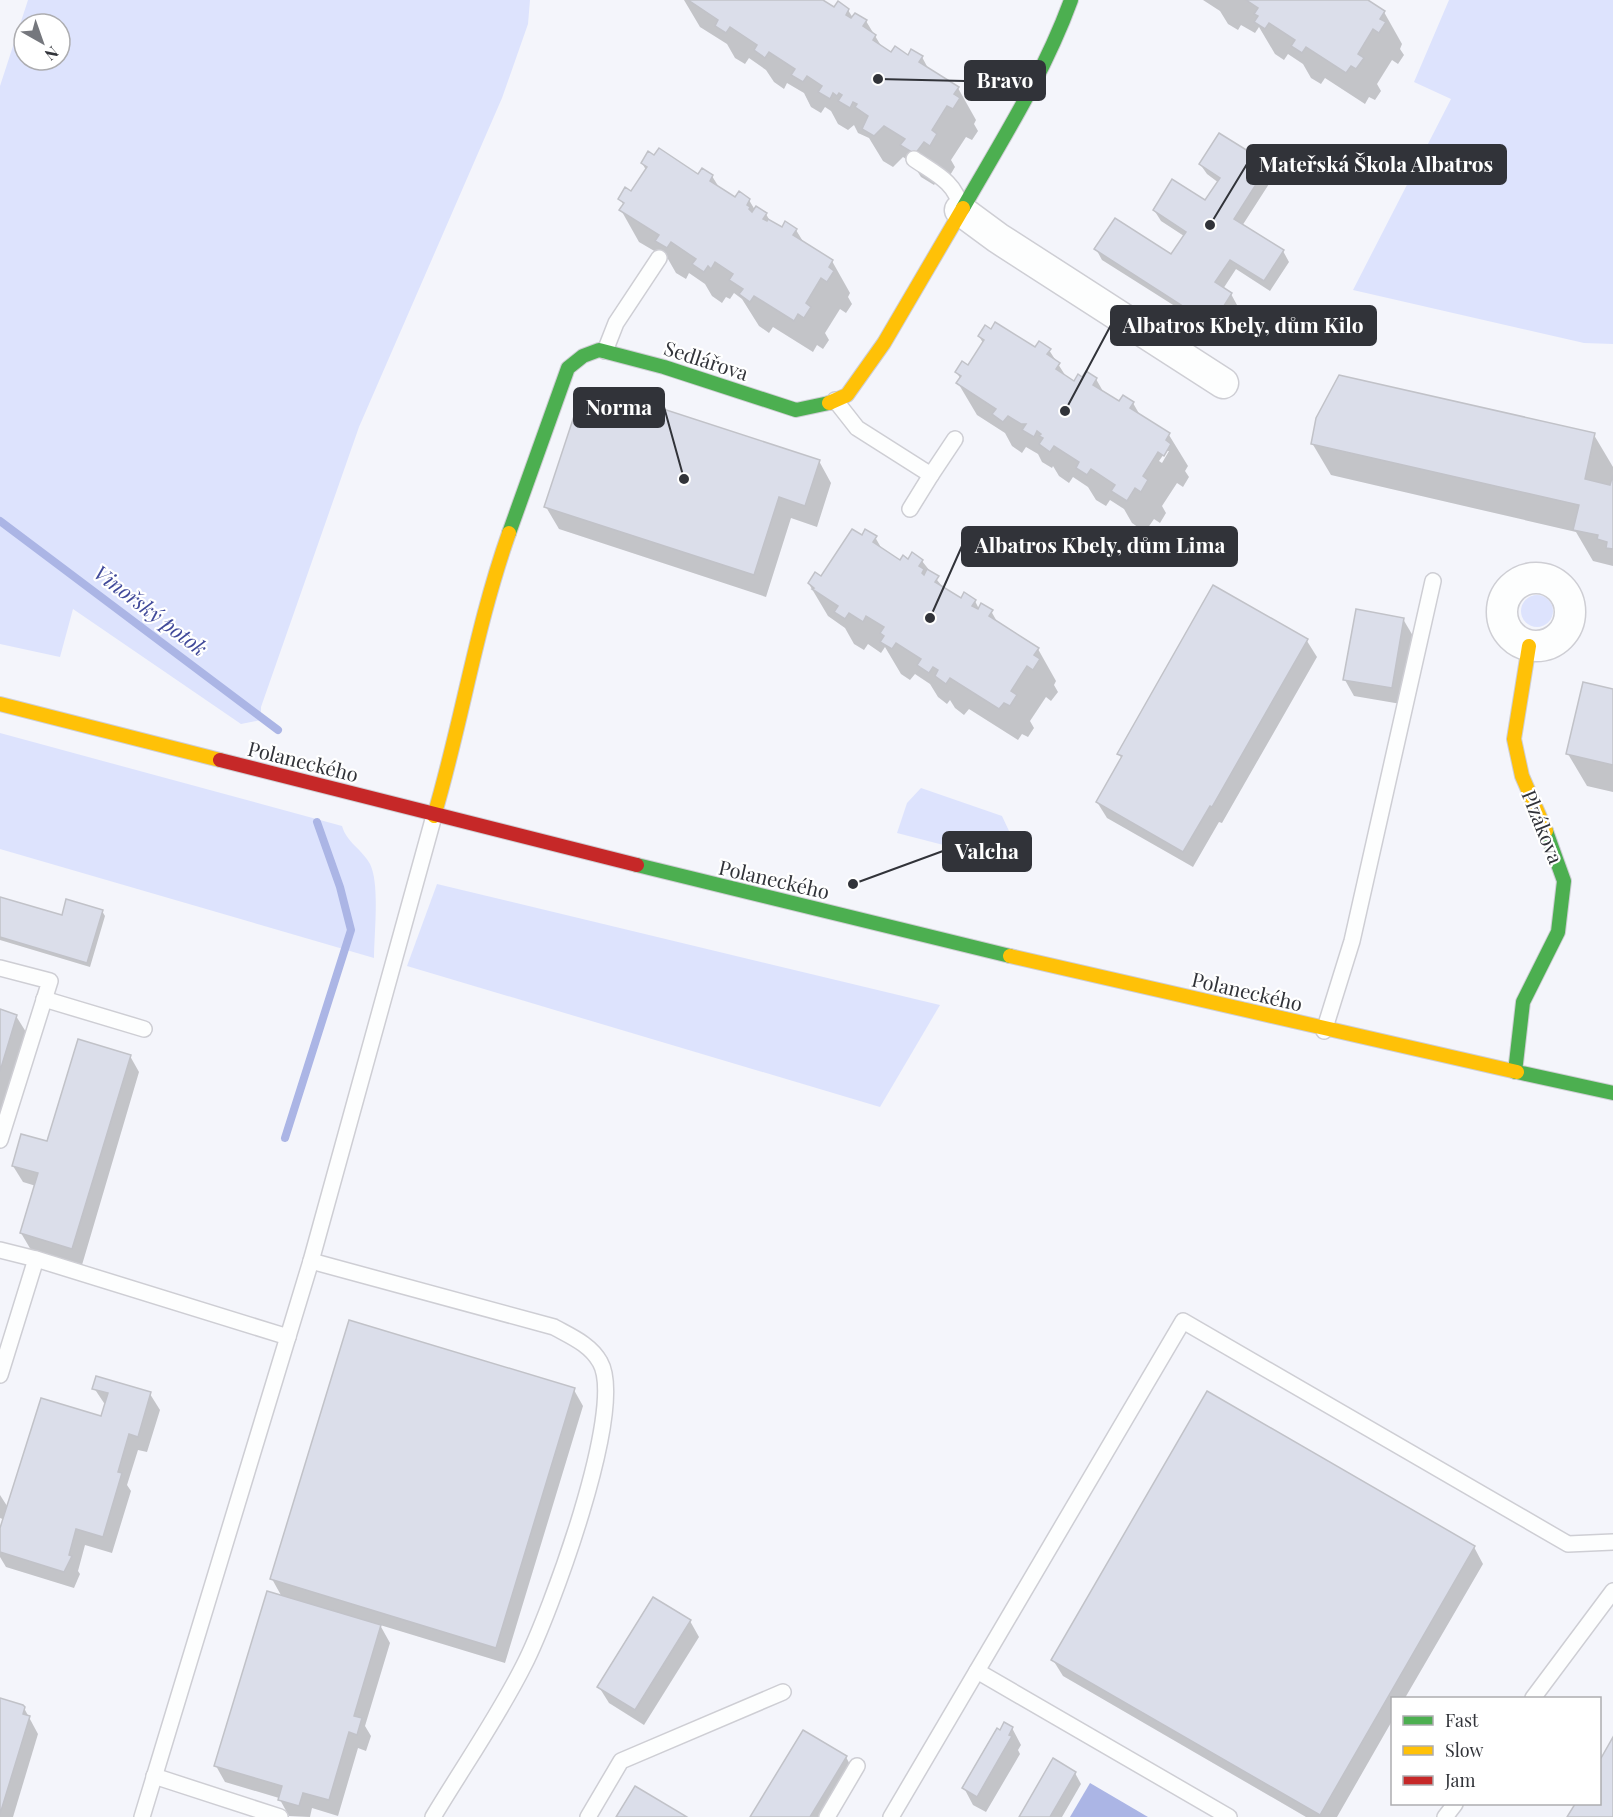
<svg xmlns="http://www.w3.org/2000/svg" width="1613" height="1817" viewBox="0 0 1613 1817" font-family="'Playfair Display',serif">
<rect width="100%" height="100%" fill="#f4f5fb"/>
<g fill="#dde3fd" fill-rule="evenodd">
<path d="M28,0h502l-2,24 -26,74 -143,329 -98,280v13l-20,4 -168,-115 -13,48 -60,-13v-558zM24,24h36v36h-36z"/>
<path d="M1449,0h164v344l-29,-1 -231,-53 98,-191 -37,-17z"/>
<circle cx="1537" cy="611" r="16"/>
<path d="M0,733l342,93c5,17 20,23 28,38 10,20 4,70 4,94l-374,-109z"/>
<path d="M921,788l81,28 7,15 -13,17 -14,7 -85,-22 10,-30z"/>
<path d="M437,884l503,121 -60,102 -473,-141z"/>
</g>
<path fill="#abb5e5" d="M1090,1783l58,34h-78z"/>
<g fill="#0003" fill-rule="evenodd">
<path d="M684,0h136l15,10h13l5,8 13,3 17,28 8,5 31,3 7,13 29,18 18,32 -2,4 4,7 -6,9 -6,-3 -15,23 4,7 -6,10 -6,-4 -9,12 -13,-8 -9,-14 -9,-6 -10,10 -10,-6 -14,-23 -11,-5 -4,-8 -6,5 -10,-6 -7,-13 -6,-4 -4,6 -10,-6 -7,-14 -17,-10 -3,6 -10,-7 -8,-12 -17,-12 -4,6 -10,-6 -8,-14 -27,-17z"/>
<path d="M1203,0h162l19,12 18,32 -2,5 4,6 -6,9 -6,-4 -15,24 4,7 -6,9 -6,-3 -4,7 -40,-26 -4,6 -10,-6 -8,-14 -15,-10 -4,6 -9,-6 -16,-27 -4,6 -14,-8 -3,5 -10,-6 -8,-13z"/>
<path d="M642,163l70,13 8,13 15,10 14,1 6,10 11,4 4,7 12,8 14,1 8,13 28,18 18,32 -2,4 4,7 -6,9 -6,-4 -15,24 4,7 -6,9 -6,-4 -4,7 -40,-25 -4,6 -10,-7 -17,-27 -8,-6 -4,6 -4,-2 -4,6 -10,-7 -7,-12 -16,-11 -3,6 -10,-6 -8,-14 -29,-17 -18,-32 3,-4 -4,-7 12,-6 14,-23z"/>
<path d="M1200,164l67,2 7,10 -32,50 41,25 6,11 -19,29 -34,-22 -13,20 8,5 6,11 -18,29 -117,-74 -6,-11 76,7 12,-20 -23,-15 -7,-11 52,-8 13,-19 -12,-9z"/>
<path d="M979,336l70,14 18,28 8,5 21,-4 8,14 15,10h14l8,14 28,18 19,31 -3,5 4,6 -6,10 -6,-4 -15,23 4,7 -6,10 -6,-4 -9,13 -13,-9 -8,-14 -14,-9 -4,6 -10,-6 -8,-13 -15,-10 -4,6 -10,-7 -6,-10 -1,2 -10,-6 -4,-8 -12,-7 -4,6 -10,-7 -7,-13 -28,-18 -19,-32 3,-4 -5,-7 12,-5 15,-24zM1166,451h3l-7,12 -3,-2z"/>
<path d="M1594,435l19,32v99l-20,-5 -17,-29 -245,-57 -19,-32z"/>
<path d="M819,461l12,22 -14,44 -26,-9 -25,79 -207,-68 -13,-22z"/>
<path d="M862,537h13l8,14 18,11 21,-1 23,29 16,10 14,1 4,8 12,2 8,14 39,24 18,32 -2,4 4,7 -7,9 -5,-4 -16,24 4,7 -6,9 -6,-3 -4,6 -49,-31 -5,6 -9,-7 -5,-8 -3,4 -9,-7 -8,-13 -15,-10 -5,6 -9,-6 -16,-27 -4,6 -13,-9 -4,6 -10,-6 -9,-16 -17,-12 -19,-32 12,-6z"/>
<path d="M1214,588l93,53 10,16 -95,166 -3,-1 -26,45 -86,-49 -10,-16 25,-43 -3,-5z"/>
<path d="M1403,619l10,17 -12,68 -47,-8 -9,-16z"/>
<path d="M1613,691v101l-26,-6 -19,-32z"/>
<path d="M0,898l63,19 39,-6 3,5 -15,51 -90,-27z"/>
<path d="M0,1011l16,5 10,16 -26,85z"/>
<path d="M130,1056l9,16 -57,193 -51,-15 -10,-17 15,-47 -13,-4 -10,-16 35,-23z"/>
<path d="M94,1388l56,6 10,16 -13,42 -9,-2 -11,35 4,6 -19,62 -27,-8 -7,26 2,3 -6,14 -68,-21 -6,-10v-19l5,-18 -5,-2v-23l9,14 93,-91 4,-12z"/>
<path d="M574,1390l9,16 -78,257 -125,-38 10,18 -25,83 6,10 -5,15 -8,-3 -20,68 -26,-8 -2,9 -21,-1 -10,-18 -54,-16 -9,-16 66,-169 -10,-18z"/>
<path d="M1474,1547l9,17 -78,134h-13v23l-55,96h-31l-243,-141 -10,-16z"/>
<path d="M690,1621l9,16 -55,88 -35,-22 -10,-16z"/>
<path d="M0,1698l24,10 14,26 -25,83h-13z"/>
<path d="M1012,1728l9,17 -3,5 2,4 -34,58 -13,-7 -9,-17 37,-56z"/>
<path d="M1613,1740v77h-45l8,-13h24v-41z"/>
<path d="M846,1757l9,17 -26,43h-77z"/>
<path d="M1075,1773l6,11 -19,33h-42z"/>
</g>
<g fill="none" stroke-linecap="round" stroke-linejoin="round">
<g stroke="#abb5e5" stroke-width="8">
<path d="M0,521l278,209"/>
<path d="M285,1138l66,-208 -11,-43 -23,-65"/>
</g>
</g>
<g fill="#dbdeea" stroke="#c1c2c8" stroke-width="1.5">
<path d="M688,0h135l11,7 4,-6 11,8 -3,6 5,3 4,-5 12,7 -4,6 13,9 -3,5 18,12 4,-6 13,9 3,-6 12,7 -4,6 40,25 -5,7 6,4 -7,11 -6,-3 -15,24 5,4 -7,12 -6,-4 -9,12 -15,-9 5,-6 -21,-13 -10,10 -12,-7 6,-13 -13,-9 2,-3 -4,-2 -3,6 -12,-7 4,-6 -3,-2 -2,3 -4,-3 -3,6 -12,-7 4,-6 -15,-10 -4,6 -12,-7 4,-6 -26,-17 -4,6 -11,-8 3,-5 -27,-18 -4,6 -11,-7 3,-6z"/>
<path d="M1246,0h122l17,11 -5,8 6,3 -7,11 -6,-4 -15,25 6,4 -8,11 -5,-3 -5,7 -40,-26 -4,6 -11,-7 4,-6 -26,-17 -4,6 -11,-7 4,-6 -4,-2 4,-6z"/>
<path d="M1219,133l50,31 -35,55 50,31 -20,31 -34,-21 -15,22 17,11 -20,32 -118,-76 21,-31 56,36 15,-22 -33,-22 19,-31 33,21 15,-22 -21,-14z"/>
<path d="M659,148l39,26 4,-6 11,7 -3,6 25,16 4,-6 11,8 -3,6 3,2 -1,2 3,3 4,-6 11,7 -4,6 4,2 1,-2 14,8 3,-6 12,8 -4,6 40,25 -4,7 5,4 -7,11 -6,-4 -15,25 5,4 -7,11 -6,-4 -4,7 -40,-25 -4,6 -11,-8 4,-5 -14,-9 4,-6 -18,-12 -4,7 -3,-3 -4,6 -12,-8 4,-5 -25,-17 -4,6 -12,-7 4,-6 -40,-25 5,-7 -6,-4 7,-12 6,4 16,-24 -6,-4 7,-12 6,4z"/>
<path d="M995,322l40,25 4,-6 12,8 -4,5 13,9 -4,6 18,12 4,-7 4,3 4,-6 11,7 -4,7 26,16 4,-6 11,7 -4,6 40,25 -4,7 5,4 -7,12 -6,-4 -15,24 5,4 -7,12 -6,-4 -8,13 -16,-10 4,-6 -24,-16 -4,6 -11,-7 3,-6 -25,-16 -4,6 -11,-8 4,-6 -4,-2 2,-2 -4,-3 -3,6 -12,-7 4,-6h-5l-13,-8 -5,6 -11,-8 4,-5 -40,-26 5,-7 -6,-4 7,-11 6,4 16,-25 -6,-4 7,-11 6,4z"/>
<path d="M1339,375l256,58 -10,46 25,6 3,-10v74l-7,-1 1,-6 -10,-3 1,-4 -25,-5 6,-25 -268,-61 5,-26z"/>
<path d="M611,392l209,68 -15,46 -26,-9 -25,78 -210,-68 33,-100z"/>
<path d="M852,529l10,6 3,-6 12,7 -4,6 27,18 3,-5 5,4 4,-7 11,8 -4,6 5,3 -2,4 2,2 3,-6 12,7 -4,6 26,16 3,-6 12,8 -4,6 6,3 3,-6 12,7 -4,6 50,32 -5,7 6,4 -7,11 -6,-4 -16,25 6,4 -7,11 -6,-3 -5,6 -49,-31 -4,6 -11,-8 3,-6 -5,-3 -4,6 -12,-8 4,-6 -25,-16 -4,6 -12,-7 4,-6 -4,-3 4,-6 -18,-11 -3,6 -14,-9 -4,6 -11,-7 4,-6 -26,-17 2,-1 -6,-5 7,-11 6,4z"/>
<path d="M1213,585l95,54 -96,168 -2,-1 -27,46 -87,-50 26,-46 -5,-2z"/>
<path d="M1356,609l48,9 -12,70 -49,-8z"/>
<path d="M1583,682l30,7v76l-47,-11z"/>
<path d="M0,897l62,18 4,-16 37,11 -16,53 -87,-26z"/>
<path d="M0,1009l17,6 -17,56z"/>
<path d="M78,1039l53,16 -59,194 -52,-16 18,-60 -26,-7 9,-32 26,7z"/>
<path d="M349,1320l226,68 -79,260 -226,-69z"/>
<path d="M96,1376l55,16 -13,45 -9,-3 -11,38 4,1 -19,64 -27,-8 -7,26 3,1 -8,16 -64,-20v-24l41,-130 60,18 7,-23 -16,-4z"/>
<path d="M1207,1391l268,155 -155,269 -269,-155z"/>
<path d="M267,1591l114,34 -27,91 8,2 -5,17 -8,-3 -20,68 -26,-7 -4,13 -21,-6 4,-14 -68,-20z"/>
<path d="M653,1597l38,23 -56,90 -38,-23z"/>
<path d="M0,1698l23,7 2,2 -2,7 7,2 -30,98z"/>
<path d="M1004,1722l9,5 -4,8 3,1 -35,61 -15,-9 35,-60 3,2z"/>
<path d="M803,1730l44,26 -37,61h-60z"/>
<path d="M1613,1737v80h-46l8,-13h25v-44z"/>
<path d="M1053,1758l23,14 -26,45h-31z"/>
<path d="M635,1786l52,31h-71z"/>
</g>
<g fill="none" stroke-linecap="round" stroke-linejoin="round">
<g stroke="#ceced4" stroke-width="18">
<g id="lane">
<path d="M914,159c20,14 42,23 46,48"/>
<path d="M605,351l11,-28 43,-65"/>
<path d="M835,400l22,28 74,47 24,-36"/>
<path d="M910,509l21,-34"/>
<path d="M0,968l50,13 -50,159"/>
<path d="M44,999l100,30"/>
<path d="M1324,1031l28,-90 81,-360"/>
<path d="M0,1250l36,9"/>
<path d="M311,1261l243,66c16,9 36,17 46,35 27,46 -51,254 -76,303 -26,52 -61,102 -91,152"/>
<path d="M0,1375l36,-116 252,78"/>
<path d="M977,1671l252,146"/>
<path d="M1533,1698l80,-107"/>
<path d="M154,1776l126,41"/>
<path d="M142,1817l169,-556 123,-445"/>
<path d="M588,1817l33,-56 162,-69"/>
<path d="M827,1817l30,-51"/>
<path d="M891,1817l292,-496 385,223 45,-2"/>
<path d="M1445,1817l10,-13"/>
</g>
</g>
<g stroke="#ceced4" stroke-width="33">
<g id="street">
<path d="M960,210l38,28 225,145"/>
<circle cx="1536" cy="612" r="34"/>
</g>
</g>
<g stroke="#ceced4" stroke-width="16">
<g id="fast">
<path d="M963,208c39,-68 81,-134 108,-208"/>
<path d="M509,533l59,-165 15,-12 16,-6 65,17 132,43 33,-7"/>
<path d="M637,865l373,91"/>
<path d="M1515,1072l8,-70 35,-70 6,-51 -18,-50"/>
<path d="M1517,1072l96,21"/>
</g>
</g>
<g stroke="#ceced4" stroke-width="16">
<g id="slow">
<path d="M829,403l18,-8 37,-52 79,-135"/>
<path d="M1529,646l-15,93 8,37 24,55"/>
<path d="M0,704l220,56"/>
<path d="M434,816c28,-94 42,-190 75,-283"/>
<path d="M1010,956l507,116"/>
</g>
</g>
<g stroke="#ceced4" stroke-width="16">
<path id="jam" d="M220,760l417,105"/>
</g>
<use href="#lane" stroke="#fdfefe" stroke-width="15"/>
<use href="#street" stroke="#fdfefe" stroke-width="30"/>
<use href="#fast" stroke="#4caf50" stroke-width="14"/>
<use href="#slow" stroke="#ffc107" stroke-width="14"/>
<use href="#jam" stroke="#c62828" stroke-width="14"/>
</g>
<g text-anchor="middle" stroke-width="4.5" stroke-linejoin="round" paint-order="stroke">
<g font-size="20" fill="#313339" stroke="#fff">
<text transform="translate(706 361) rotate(18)" y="7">Sedlářova</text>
<text transform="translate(303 762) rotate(14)" y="7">Polaneckého</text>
<text transform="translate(1542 827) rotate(68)" y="7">Plzákova</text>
<text transform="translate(774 880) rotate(13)" y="7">Polaneckého</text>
<text transform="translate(1247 992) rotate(13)" y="7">Polaneckého</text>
</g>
<g font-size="21" font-style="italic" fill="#414a9a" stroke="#fff">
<text transform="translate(150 611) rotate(37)" y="7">Vinořský potok</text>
</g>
</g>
<path fill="none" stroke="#313339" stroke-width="2" d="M878 79L965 81M1210 225L1247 164M1065 411L1111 325M684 479L664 407M930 618L962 546M853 884L943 851"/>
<g fill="#313339" stroke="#fff" stroke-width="2">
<circle cx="878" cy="79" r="6"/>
<circle cx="1210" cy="225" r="6"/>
<circle cx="1065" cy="411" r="6"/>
<circle cx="684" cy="479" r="6"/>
<circle cx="930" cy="618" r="6"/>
<circle cx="853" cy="884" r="6"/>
</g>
<g fill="#313339" stroke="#313339" stroke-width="2">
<rect x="965" y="61" width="80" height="39" rx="6"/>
<rect x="1247" y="145" width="259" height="39" rx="6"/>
<rect x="1111" y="306" width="265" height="39" rx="6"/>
<rect x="574" y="388" width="90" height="39" rx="6"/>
<rect x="962" y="527" width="275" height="39" rx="6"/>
<rect x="943" y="832" width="88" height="39" rx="6"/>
</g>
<g font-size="21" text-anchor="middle" font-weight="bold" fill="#fff">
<text x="1005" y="88">Bravo</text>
<text x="1376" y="172">Mateřská Škola Albatros</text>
<text x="1243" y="333">Albatros Kbely, dům Kilo</text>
<text x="619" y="415">Norma</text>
<text x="1100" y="553">Albatros Kbely, dům Lima</text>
<text x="987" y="859">Valcha</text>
</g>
<rect x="1391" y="1697" width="210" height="108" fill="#ffffff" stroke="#adadb0" stroke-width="1.5"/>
<rect x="1403" y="1716" width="30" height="9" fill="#4caf50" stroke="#adadb0" stroke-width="1.5"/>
<text x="1445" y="1727" font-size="18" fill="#313339">Fast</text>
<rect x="1403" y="1746" width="30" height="9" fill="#ffc107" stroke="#adadb0" stroke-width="1.5"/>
<text x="1445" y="1757" font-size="18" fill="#313339">Slow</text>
<rect x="1403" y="1776" width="30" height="9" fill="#c62828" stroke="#adadb0" stroke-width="1.5"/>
<text x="1445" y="1787" font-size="18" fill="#313339">Jam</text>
<g transform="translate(42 42) rotate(140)"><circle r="28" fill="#ffffff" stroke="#adadb0" stroke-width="1.5"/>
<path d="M0-4.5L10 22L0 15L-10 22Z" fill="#75777d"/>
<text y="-9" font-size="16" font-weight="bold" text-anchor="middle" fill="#313339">N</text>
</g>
</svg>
